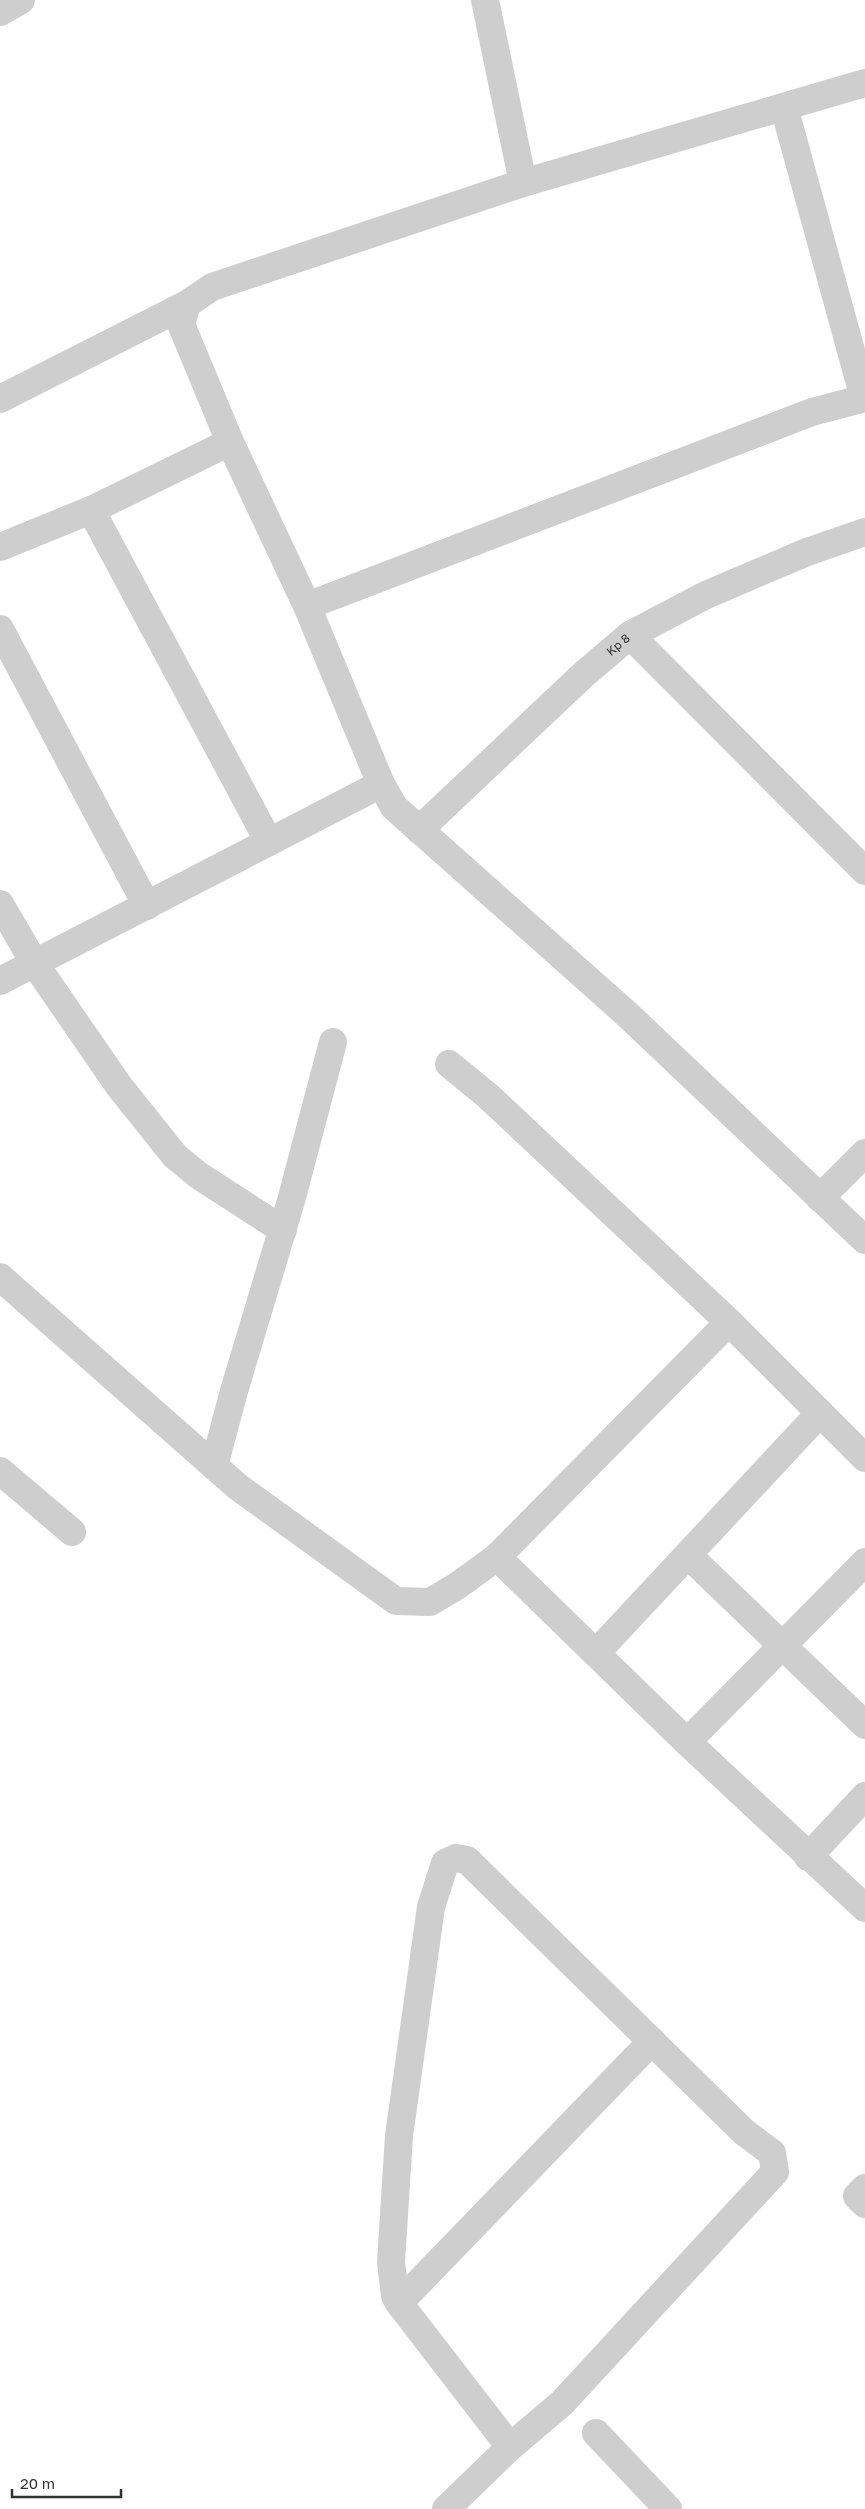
<svg xmlns="http://www.w3.org/2000/svg" width="865" height="2509" viewBox="0 0 865 2509" font-family="'Golos Text',sans-serif">
<rect width="100%" height="100%" fill="#fff"/>
<g fill="none" stroke-linecap="round" stroke-linejoin="round">
<g stroke="#cecece" stroke-width="28">
<path d="M485,0l38,183"/>
<path d="M0,12l21,-12"/>
<path d="M865,83l-342,100 -311,104 -25,17 -6,20 49,118 77,164 74,178 13,23 235,209 236,224"/>
<path d="M784,107l80,291"/>
<path d="M0,399l187,-95"/>
<path d="M91,510l178,332"/>
<path d="M0,547l91,-37 139,-68"/>
<path d="M307,606l505,-194 53,-14"/>
<path d="M0,629l147,277"/>
<path d="M630,635l235,236"/>
<path id="s1" d="M419,830l164,-155 47,-40 76,-40 101,-43 58,-20"/>
<path d="M0,904l35,60 84,122 56,70 23,19 85,55"/>
<path d="M0,981l381,-197"/>
<path d="M449,1064l39,32 241,226 136,136"/>
<path d="M820,1198l45,-45"/>
<path d="M0,1277l238,210 158,114 34,1 27,-16 40,-29 232,-235"/>
<path d="M214,1466l20,-75 57,-190 42,-159"/>
<path d="M0,1471l72,61"/>
<path d="M688,1555l177,170"/>
<path d="M497,1557l190,185 178,166"/>
<path d="M596,1653l224,-240"/>
<path d="M687,1742l178,-180"/>
<path d="M808,1857l57,-61"/>
<path d="M865,2188l-8,8 8,8"/>
<path d="M399,2303l253,-262"/>
<path d="M596,2433l72,76"/>
<path d="M446,2509l64,-62 52,-44 213,-231 -3,-19 -28,-21 -277,-272 -11,-2 -11,5 -14,44 -32,229 -8,126 4,34 4,7 111,144"/>
</g>
</g>
<g text-anchor="middle" stroke-width="5" stroke-linejoin="round" paint-order="stroke">
<g font-size="12" fill="#313131" stroke="#fff">
<text dy="4" stroke="none"><textPath href="#s1" startOffset="272">Kp 8</textPath></text>
</g>
</g>
<path d="M12 2489v8h109v-8" fill="none" stroke="#313131" stroke-width="2.5"/>
<text x="20" y="2489" font-size="15" fill="#313131" stroke="#ffffff" stroke-width="4" paint-order="stroke">20 m</text>
</svg>
